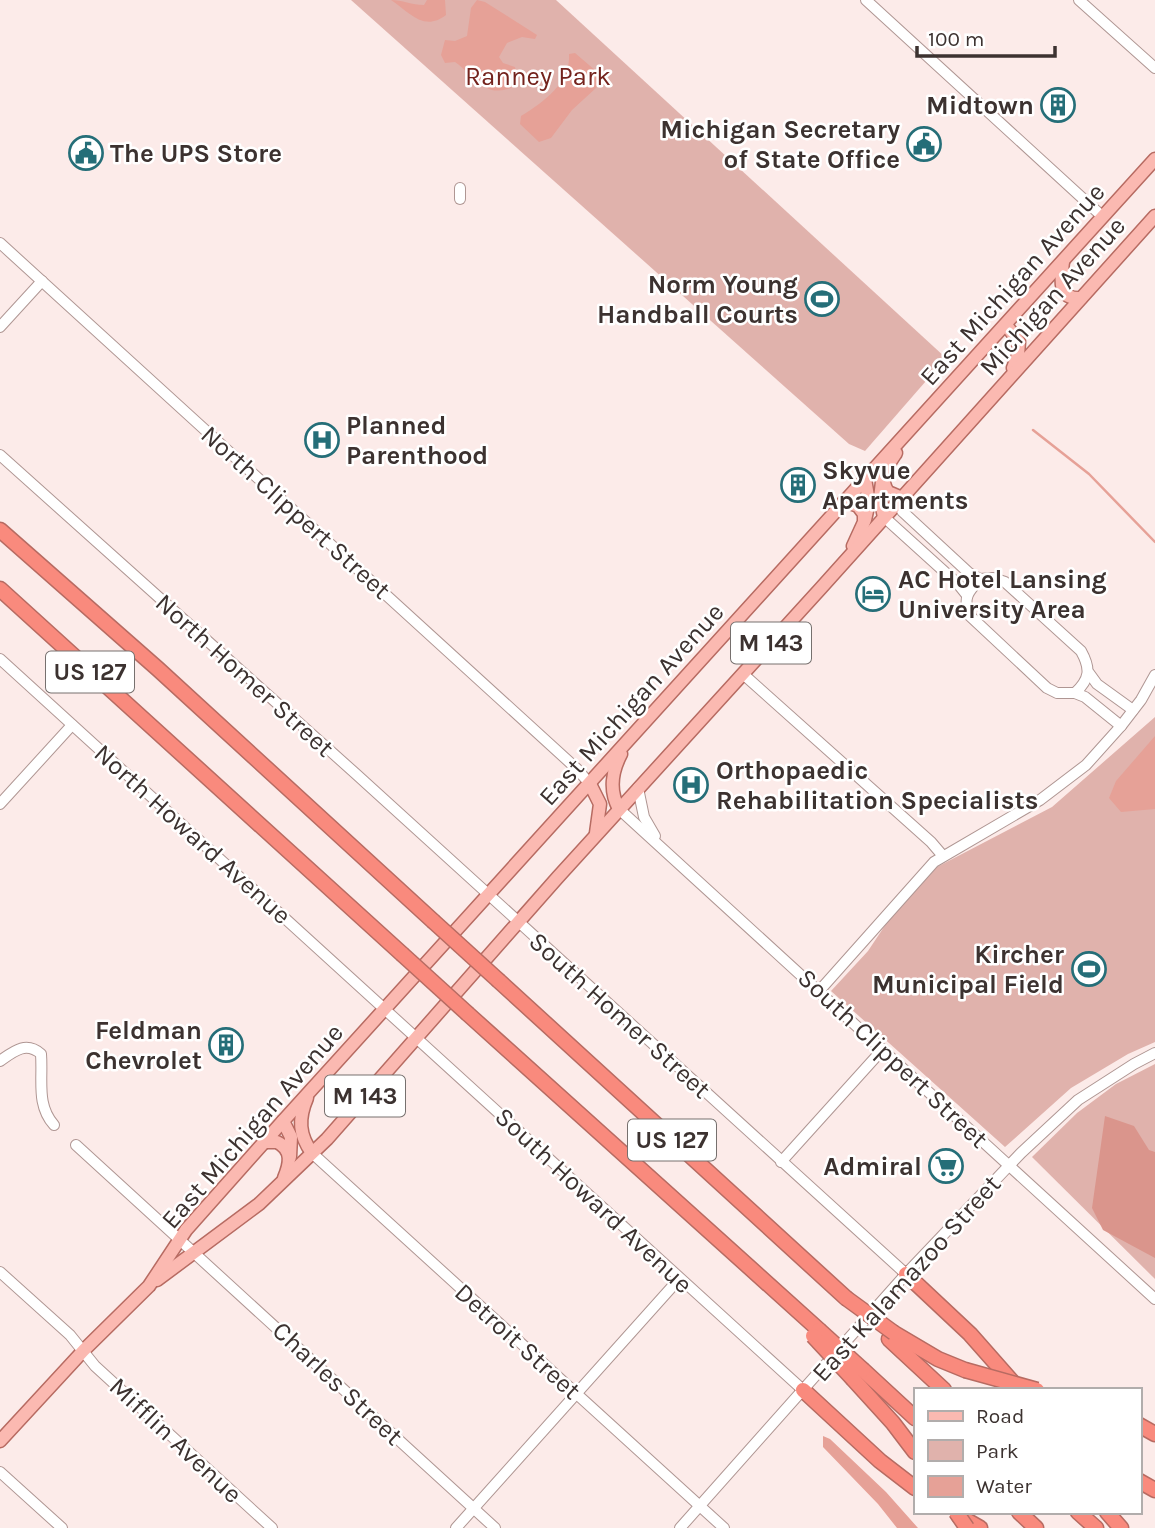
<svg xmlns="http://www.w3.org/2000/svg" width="1155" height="1528" viewBox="0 0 1155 1528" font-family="Karla,sans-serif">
<rect width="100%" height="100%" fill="#fcebe9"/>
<g fill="#e0b2ac">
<path d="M351,0h205l390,358 -81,93 -16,-7z"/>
<path d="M1155,717v325l-27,12 -57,34 -66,59 -174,-156 37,-40 22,-33 47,-51 115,-60z"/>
<path d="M1155,1064v215l-123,-122 45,-44 39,-29z"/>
</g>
<path fill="#da958c" d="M1105,1116l29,10 15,24 6,2v106l-52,-28 -11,-22z"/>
<g fill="#e6a197">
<path d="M391,0c11,0 21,5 33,5l3,-5h18l1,15c-22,17 -36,-2 -55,-15z"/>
<path d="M477,0l8,2 52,33 -2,4 -13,-2 -15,6 -8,14 4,6 12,4 2,9 -6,12c-27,10 -35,-11 -56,-26l-10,1 -4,-8 4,-15 10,1 12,-5 4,-28z"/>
<path d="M575,53l28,24 -7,11 -24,22 -21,28 -12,4 -19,-18 1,-8c22,-13 50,-34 48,-62z"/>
<path d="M1155,736v73l-34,3 -12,-14 7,-17z"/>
<path d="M823,1436l7,3 56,53 32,36h-21l-19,-24 -55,-57z"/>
</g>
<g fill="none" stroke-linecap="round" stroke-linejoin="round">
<path stroke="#e6a197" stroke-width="2.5" d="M1033,430l56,44 66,68"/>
<g stroke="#af9693" stroke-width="12">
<g id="minor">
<path d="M866,0l237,217"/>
<path d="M1079,0l76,68"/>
<path d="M460,188v11"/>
<path d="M0,243l577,526 13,15"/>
<path d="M0,327l42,-46"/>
<path d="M0,455l356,319 550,500"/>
<path d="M902,498v13l67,62 11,6"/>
<path d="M884,517l74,67 8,10"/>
<path d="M993,578l12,4 76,69c10,18 9,28 -6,42h-18l-10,-5 -78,-73c-6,-18 -1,-23 11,-36z"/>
<path d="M0,659l803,731"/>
<path d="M1089,673l8,11 36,26"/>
<path d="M743,674l188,168 12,14"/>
<path d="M1075,693l10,4 36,29"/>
<path d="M638,788l6,29 11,19"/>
<path d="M0,804l72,-79"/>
<path d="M619,809l536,490"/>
<path d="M820,990l114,-128 106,-62 46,-35 35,-39 20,-26 14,-25"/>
<path d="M0,1061c14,-10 26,-20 41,-7 2,26 -5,51 13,71"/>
<path d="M76,1145l419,383"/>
<path d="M312,1153l412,375"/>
<path d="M781,1162l102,-113"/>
<path d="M0,1272l70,63 25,31 177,162"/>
<path d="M0,1472l62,56"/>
<path d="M456,1528l223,-249"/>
<path d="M680,1528l226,-254 115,-121 57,-53 56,-36 21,-11"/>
</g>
</g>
<g stroke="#b76b62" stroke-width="15">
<g id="major">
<path d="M1063,262c-2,16 -6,38 18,36"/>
<path d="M1006,325l13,17 -1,13 -5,13"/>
<path d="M896,453c-8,12 -18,25 -8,39l14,6"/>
<path d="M882,482l-2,16 4,19"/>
<path d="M844,501l14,5 6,8v8l-11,24"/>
<path d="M865,520l4,-18 -4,-23"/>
<path d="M590,784l10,20 -4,29"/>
<path d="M619,809c-10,-18 -7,-38 2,-55"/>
<path d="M307,1098c-9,21 -8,37 5,55"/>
<path d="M283,1121l8,16 -1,20"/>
<path d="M264,1142h13c16,8 13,22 7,36"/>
<path d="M157,1280l102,-76 68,-65 231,-262 263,-289 334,-372"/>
<path d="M0,1441l84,-91 65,-64 37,-56 97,-109 872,-962"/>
</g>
</g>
<g stroke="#b76b62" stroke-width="17">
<g id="highway">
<path d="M0,530l158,139 275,252"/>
<path d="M0,589l402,365"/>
<path d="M499,981l347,317"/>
<path d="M468,1014l351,316"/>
<path d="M906,1274l64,60 46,52"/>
<path d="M894,1333l44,26 27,11"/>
<path d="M889,1339l55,51"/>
<path d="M863,1370l52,48"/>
<path d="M853,1379l40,44 22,29"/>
<path d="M803,1390l77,71 35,27"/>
<path d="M1139,1425l16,9"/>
<path d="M1139,1481l16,9"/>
<path d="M1019,1512l17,16"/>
<path d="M1078,1512l18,16"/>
<path d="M1107,1512l14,16"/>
<path d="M959,1516l21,12"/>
</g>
</g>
<use href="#minor" stroke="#fff" stroke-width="10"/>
<use href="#major" stroke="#fbb9b1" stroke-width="12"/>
<use href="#highway" stroke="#f98a7d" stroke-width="14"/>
<g stroke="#b76b62" stroke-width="17" stroke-linecap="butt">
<g id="highway-bridge">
<path d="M433,921l66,60"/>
<path d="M402,954l66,60"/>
<path d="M846,1298l48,35"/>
<path d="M819,1330l44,40"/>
<path d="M813,1336l40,43"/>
<path d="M965,1370l72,20"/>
<path d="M956,1512l11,16"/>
</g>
</g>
<use href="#highway-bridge" stroke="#f98a7d" stroke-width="14"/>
</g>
<defs>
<g id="building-ring" transform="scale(1.75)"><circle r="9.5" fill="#fff" stroke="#256e78" stroke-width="1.5"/><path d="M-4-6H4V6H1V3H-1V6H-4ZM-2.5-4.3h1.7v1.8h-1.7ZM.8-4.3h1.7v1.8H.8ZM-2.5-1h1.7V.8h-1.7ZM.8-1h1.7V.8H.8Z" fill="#256e78"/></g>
<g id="civic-ring" transform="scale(1.75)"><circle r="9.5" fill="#fff" stroke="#256e78" stroke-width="1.5"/><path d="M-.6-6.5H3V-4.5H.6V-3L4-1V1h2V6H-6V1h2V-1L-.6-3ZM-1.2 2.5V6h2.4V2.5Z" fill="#256e78"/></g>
<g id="stadium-ring" transform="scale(1.75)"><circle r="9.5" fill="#fff" stroke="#256e78" stroke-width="1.5"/><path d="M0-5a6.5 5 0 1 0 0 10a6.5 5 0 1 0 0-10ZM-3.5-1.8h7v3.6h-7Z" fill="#256e78"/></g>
<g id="hospital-ring" transform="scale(1.75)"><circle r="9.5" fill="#fff" stroke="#256e78" stroke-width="1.5"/><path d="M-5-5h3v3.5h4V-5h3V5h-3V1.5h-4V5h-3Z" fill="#256e78"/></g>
<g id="hotel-ring" transform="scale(1.75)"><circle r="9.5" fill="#fff" stroke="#256e78" stroke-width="1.5"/><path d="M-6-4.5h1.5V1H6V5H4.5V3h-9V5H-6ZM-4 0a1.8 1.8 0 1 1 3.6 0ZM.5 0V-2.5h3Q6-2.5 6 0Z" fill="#256e78"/></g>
<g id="supermarket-ring" transform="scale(1.75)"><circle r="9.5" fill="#fff" stroke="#256e78" stroke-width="1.5"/><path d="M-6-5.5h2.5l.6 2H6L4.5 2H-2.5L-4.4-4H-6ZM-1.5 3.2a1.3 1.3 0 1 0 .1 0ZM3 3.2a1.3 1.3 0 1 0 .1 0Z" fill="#256e78"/></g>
</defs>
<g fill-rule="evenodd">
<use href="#building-ring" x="1058" y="105"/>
<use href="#civic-ring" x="924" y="144"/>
<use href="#civic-ring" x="86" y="153"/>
<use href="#stadium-ring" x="822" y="299"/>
<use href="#hospital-ring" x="322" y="440"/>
<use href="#building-ring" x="798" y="485"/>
<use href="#hotel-ring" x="873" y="594"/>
<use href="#hospital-ring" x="691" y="785"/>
<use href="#stadium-ring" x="1089" y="969"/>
<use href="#building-ring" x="226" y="1045"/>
<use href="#supermarket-ring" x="946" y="1166"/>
</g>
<g text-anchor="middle" stroke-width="5" stroke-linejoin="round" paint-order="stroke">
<g fill="#fff" stroke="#76706e" stroke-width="2">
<rect x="731" y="622.5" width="80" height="41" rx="5"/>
<rect x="46" y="651.5" width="88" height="41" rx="5"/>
<rect x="325" y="1075.5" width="80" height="41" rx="5"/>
<rect x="628" y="1119.5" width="88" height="41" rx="5"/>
</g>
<g font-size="24" font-weight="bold" fill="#3c3230">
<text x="771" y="651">M 143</text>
<text x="90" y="680">US 127</text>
<text x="365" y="1104">M 143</text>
<text x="672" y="1148">US 127</text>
</g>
<g font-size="26" fill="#74231d" stroke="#fff">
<text x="538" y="85">Ranney Park</text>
</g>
<g font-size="26" font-weight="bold" fill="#3c3230" stroke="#fff" text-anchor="end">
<text x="1034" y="114">Midtown</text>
<text x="900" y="138">Michigan Secretary<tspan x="900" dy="30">of State Office</tspan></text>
<text x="110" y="162" text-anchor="start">The UPS Store</text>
<text x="798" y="293">Norm Young<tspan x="798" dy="30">Handball Courts</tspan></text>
<text x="346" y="434" text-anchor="start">Planned<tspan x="346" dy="30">Parenthood</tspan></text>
<text x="822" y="479" text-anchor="start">Skyvue<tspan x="822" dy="30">Apartments</tspan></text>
<text x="898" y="588" text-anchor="start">AC Hotel Lansing<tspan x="898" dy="30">University Area</tspan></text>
<text x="716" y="779" text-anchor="start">Orthopaedic<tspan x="716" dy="30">Rehabilitation Specialists</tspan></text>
<text x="1064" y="963">Kircher<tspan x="1064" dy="30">Municipal Field</tspan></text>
<text x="202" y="1039">Feldman<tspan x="202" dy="30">Chevrolet</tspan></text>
<text x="922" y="1175">Admiral</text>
</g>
<g font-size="26" fill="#3c3230" stroke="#fff">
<text transform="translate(1012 284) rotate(-48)" y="9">East Michigan Avenue</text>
<text transform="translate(1052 296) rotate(-48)" y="9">Michigan Avenue</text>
<text transform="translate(296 512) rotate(42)" y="9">North Clippert Street</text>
<text transform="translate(245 675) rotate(42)" y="9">North Homer Street</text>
<text transform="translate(631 704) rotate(-48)" y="9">East Michigan Avenue</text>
<text transform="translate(193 834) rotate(42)" y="9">North Howard Avenue</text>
<text transform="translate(620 1015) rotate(42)" y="9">South Homer Street</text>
<text transform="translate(893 1058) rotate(43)" y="9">South Clippert Street</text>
<text transform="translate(252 1126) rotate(-49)" y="9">East Michigan Avenue</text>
<text transform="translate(594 1200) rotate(43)" y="9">South Howard Avenue</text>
<text transform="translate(906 1278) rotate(-48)" y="9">East Kalamazoo Street</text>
<text transform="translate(518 1341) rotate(42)" y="9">Detroit Street</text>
<text transform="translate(338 1383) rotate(43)" y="9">Charles Street</text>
<text transform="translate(176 1440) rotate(43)" y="9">Mifflin Avenue</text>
</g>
</g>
<rect x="914" y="1388" width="228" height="126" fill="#ffffff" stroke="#b1adac" stroke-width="2"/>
<rect x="928" y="1411" width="35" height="10" fill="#fbb9b1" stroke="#b1adac" stroke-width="2"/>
<text x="976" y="1423" font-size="21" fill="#3c3230">Road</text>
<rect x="928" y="1440" width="35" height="21" fill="#e0b2ac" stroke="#b1adac" stroke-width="2"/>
<text x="976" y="1458" font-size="21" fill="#3c3230">Park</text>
<rect x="928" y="1476" width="35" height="21" fill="#e6a197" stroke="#b1adac" stroke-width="2"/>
<text x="976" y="1493" font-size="21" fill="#3c3230">Water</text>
<path d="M917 46v10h138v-10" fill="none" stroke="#3c3230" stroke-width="3.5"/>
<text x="928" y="46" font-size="21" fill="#3c3230" stroke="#ffffff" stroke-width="5" paint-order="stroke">100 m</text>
</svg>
